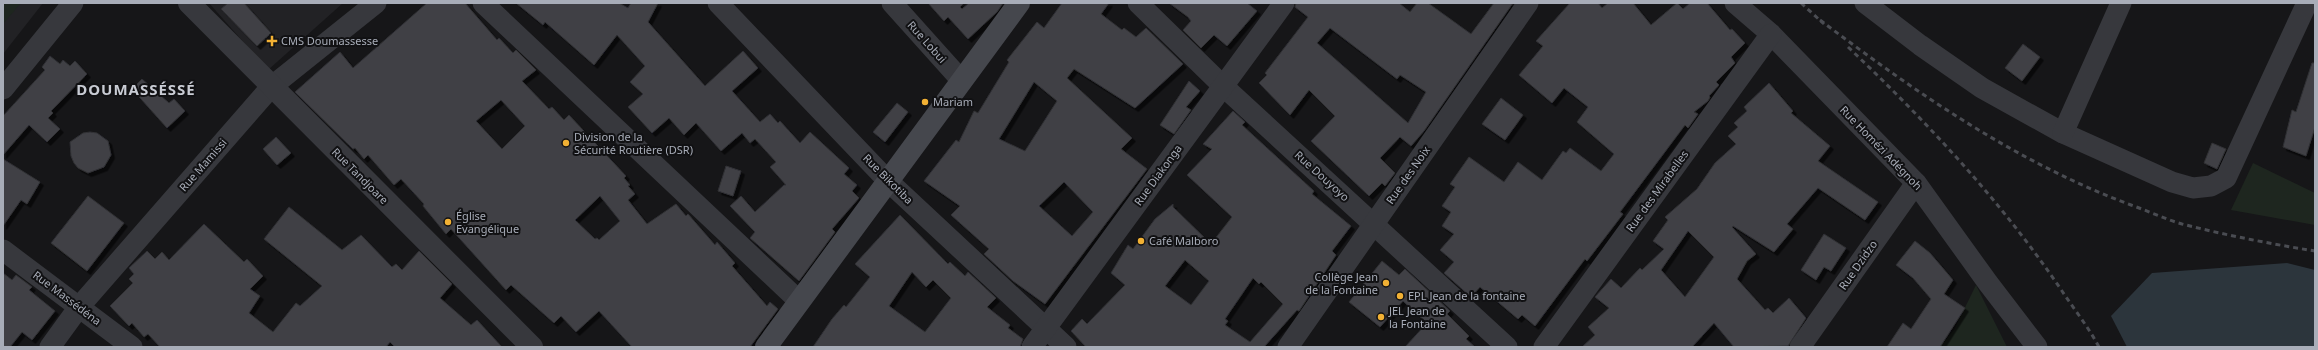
<svg xmlns="http://www.w3.org/2000/svg" width="2318" height="350" viewBox="0 0 2318 350" font-family="'Noto Sans',sans-serif">
<defs>
<filter id="shadow"><feDropShadow dx="3.5" dy="3.5" stdDeviation="0" flood-color="#0009"/></filter>
</defs>
<rect width="100%" height="100%" fill="#161618"/>
<g fill="#222225">
<path d="M3,3h40l-40,51z"/>
<path d="M209,3h134l-75,67z"/>
</g>
<g fill="#1e261f">
<path d="M3,3h18l-18,21z"/>
<path d="M2253,163l62,30v32l-84,-15z"/>
<path d="M1976,285l31,62h-67l14,-17z"/>
</g>
<path fill="#2c353c" d="M2287,263l28,7v77h-188l-16,-31 41,-43z"/>
<g fill="#404145" stroke="#303034" fill-rule="evenodd" filter="url(#shadow)">
<path d="M228,3h16l27,30 -14,13 -36,-37z"/>
<path d="M427,3h38l32,37 2,-2 14,15 3,-3 20,20 -14,11 27,28 3,-2 12,13 5,-5 57,61 -2,2 6,7 -2,1 7,8 -7,6 19,24 29,-20 10,12 2,-2 27,31 2,-3 18,21 -3,3 35,40 3,-4 8,7 -28,38h-118l-33,-36 -23,21 -15,-16 -7,7 -43,-38 -5,5 -55,-61 -5,5 -23,-28 1,-2 -23,-25 -7,6 -26,-30 -4,4 -9,-11 -2,1 -58,-57 45,-40 13,16zM501,100l24,26 -23,23 -26,-28zM600,196l20,25 -21,19 -2,-2 -2,1 -20,-19z"/>
<path d="M516,3h103l9,5 3,-5h27l-10,19 57,64 38,-35 15,17 -26,23 28,31 10,-8 8,9 2,-2 20,22 10,-11 39,36 -5,6 13,11 -5,6 7,7 -27,31 3,3 -36,49 -49,-43 5,-6 -25,-26 11,-10 14,16 29,-27h2l-16,-18 6,-5 -21,-23 -5,4 -8,-10 -21,18 -25,-28 -12,12 -15,-17 -17,15 -24,-26 15,-13 -13,-12 15,-16 -28,-31 -23,30 -49,-43 -2,3z"/>
<path d="M928,3h36l-4,4 2,2 7,-6h34l-6,9 -29,27 -20,-22 -4,4z"/>
<path d="M1062,3h47l-8,11 21,16 2,-2 12,9 10,-9 37,36 -48,44 -61,-39 -7,9 65,60 -11,11 26,20 -102,135 -32,-23 -29,-27 5,-5 -38,-34 9,-9 -36,-25 32,-41 3,2 15,-31 4,2 31,-51 -2,-2 30,-38 7,6zM1034,82l23,19 -32,50 -26,-12zM1064,182l29,30 -21,24 -33,-30z"/>
<path d="M1169,3h78l10,8 -30,35 -13,-11 -13,13 -18,-18 8,-9 -3,-4z"/>
<path d="M1296,3h103l11,9 7,-9h11l43,31 23,-31h19l-89,128 -13,15 -11,-9 -20,21 15,15 -10,13 -3,-3 -13,13 -58,-55 24,-25 -26,-26 -19,25 -31,-32 8,-8 -2,-2 43,-56 -13,-10zM1330,28l67,51 3,-4 26,17 -18,31 -91,-80z"/>
<path d="M1570,3h28l4,5 6,-5h25l18,22 26,-22 6,6 7,-6h17l23,27 2,-1 13,14 -14,14 4,6 -19,19 3,3 -10,11 1,1 -2,4 -14,11 4,2 -10,14 -3,-3 -65,87 3,2 -36,47 -2,-2 -50,67 -13,-11 -4,4 -38,-32 -9,10 -27,-24 10,-11 -14,-12 14,-16 -12,-8 9,-14 -9,-6 13,-19 -5,-3 19,-27 35,25 14,-20 24,18 21,-29 3,2 4,-5 31,23 13,-17 -37,-32 11,-15 -24,-19 -12,15 -33,-28 24,-29 -7,-5z"/>
<path d="M2023,44l17,13 -18,24 -17,-13z"/>
<path d="M50,56l10,8 3,-4 7,6 5,-5 12,13 -36,37 2,2 -5,5 12,11 -13,13 -18,-17 -26,30v-39l42,-46 -3,-3z"/>
<path d="M2312,63h3v64l-9,29 -23,-9 9,-37 4,2z"/>
<path d="M142,79l27,24 5,-4 11,12 -18,17 -35,-39z"/>
<path d="M1189,81l11,10 -14,16 5,3 -17,24 -14,-9z"/>
<path d="M1769,83l24,28 -2,2 39,33 -12,15 60,41 -13,18 -47,-32 -31,36 6,5 -19,23 -41,-26 -1,1 24,27 -9,7 -10,18 28,31 3,-2 5,5 16,-15 17,20 -18,28 -54,1 -20,-24 -22,24h-110l13,-12 -7,-8 21,-19 -14,-11 16,-18 10,9 19,-20 2,2 22,-21 -11,-8 15,-21 -3,-3 32,-28 18,-26 21,-19 -8,-8 10,-9 -4,-4 13,-12 -3,-4zM1688,231l26,26 -29,40 -24,-27z"/>
<path d="M1501,98l22,17 -18,25 -23,-16z"/>
<path d="M897,103l11,9 -23,30 -12,-10z"/>
<path d="M1233,111l12,11 -3,3 72,66 -2,3 39,32 -19,25 4,4 -37,56 -2,-1 -33,37h-178l-15,-16 11,-12 5,5 38,-39 -14,-12 17,-28 5,4 22,-30 18,-15v3l38,37 21,-27 -45,-42 25,-26 -9,-5zM1185,260l24,21 -18,24 -26,-19zM1253,278l6,6 2,-2 22,22 -33,38 -25,-17 3,-4 -3,-2z"/>
<path d="M90,132l7,1 11,8 3,14 -7,12 -16,6 -10,-5 -4,-5 -3,-7 -1,-14 13,-9z"/>
<path d="M276,137l15,16 -14,12 -14,-16z"/>
<path d="M2212,143l14,6 -9,20 -13,-6z"/>
<path d="M3,159l37,23 -13,22 -6,-4 -18,26z"/>
<path d="M726,166l15,5 -8,25 -15,-5z"/>
<path d="M88,196l36,27 -37,48 -36,-28z"/>
<path d="M289,207l53,43 19,-15 31,32 4,-3 6,6 17,-19 33,33 -12,14 31,27 6,-5 25,27h-107l-5,-5 -4,5h-226l-12,-13 -4,3 -12,-14 -3,3 -19,-20 23,-23 -4,-4 5,-5 -5,-6 18,-17 8,8 7,-7 7,8 35,-36 40,38 3,-3 16,17 -13,13 10,7 -11,17 24,19 23,-29 4,3 22,-20 -58,-47z"/>
<path d="M900,215l48,49 2,-2 15,14 3,-4 28,26 -9,9 23,18 -2,3 15,11 -3,8h-207l19,-28 12,-14 2,2 24,-30 -15,-13zM912,272l14,15 7,-7 18,18 -26,34 -36,-26z"/>
<path d="M1824,234l22,14 -15,23 -7,-4 -8,13 -15,-10z"/>
<path d="M1915,241l15,12 23,27 -9,14 21,14 -25,39h-53l16,-24 8,6 20,-30 -18,-21 -17,-13z"/>
<path d="M1382,261l17,14 6,-6 45,42 -3,3 22,22 -3,3 9,8h-70l22,-24 -24,-22 -23,26 -31,-25z"/>
<path d="M3,273l9,7 4,-5 16,12 -3,3 26,21 -23,29 -10,-8 -12,15h-7z"/>
</g>
<g fill="none" stroke-linecap="round" stroke-linejoin="round">
<g stroke="#37383d" stroke-width="21">
<path d="M483,3l316,298"/>
<path d="M718,3l171,179 177,165"/>
<path d="M892,3l70,78"/>
<path d="M1138,3l85,83 284,261"/>
<path d="M1735,3l36,31 145,149 72,100 49,64"/>
<path d="M1865,3l55,42 62,43 81,45 109,49 21,6 18,-2 15,-8 81,-175"/>
<path d="M3,89l70,-86"/>
<path d="M2063,133l58,-130"/>
<path d="M3,250l129,97"/>
<path d="M50,347l29,-40 192,-220 105,-84"/>
<path d="M1032,347l252,-344"/>
<path d="M1288,347l240,-344"/>
<path d="M1544,347l227,-313"/>
<path d="M1800,347l116,-164"/>
</g>
<path stroke="#37383d" stroke-width="22" d="M189,3l343,344"/>
<path stroke="#45474d" stroke-width="22" d="M766,347l253,-344"/>
<g stroke="#4a4c52" stroke-width="3" stroke-dasharray="5 4" stroke-linecap="butt">
<path d="M1801,3l23,21"/>
<path d="M1820,20c98,74 196,142 311,185 17,6 34,14 51,19 43,11 89,20 133,27"/>
<path d="M1848,47c79,75 153,154 214,244 12,18 27,37 37,56"/>
</g>
</g>
<g fill="#f2b134" stroke="#111113" stroke-width="1.5">
<path d="M270 35h4v4h4v4h-4v4h-4v-4h-4v-4h4z"/>
<circle cx="925" cy="102" r="4"/>
<circle cx="566" cy="143" r="4"/>
<circle cx="448" cy="222" r="4"/>
<circle cx="1141" cy="241" r="4"/>
<circle cx="1386" cy="283" r="4"/>
<circle cx="1400" cy="296" r="4"/>
<circle cx="1381" cy="317" r="4"/>
</g>
<g text-anchor="middle" stroke-width="4" stroke-linejoin="round" paint-order="stroke">
<g font-size="11" fill="#a8adb8" stroke="#111113" text-anchor="start">
<text x="281" y="45">CMS Doumassesse</text>
<text x="933" y="106">Mariam</text>
<text x="574" y="141">Division de la<tspan x="574" dy="13">Sécurité Routière (DSR)</tspan></text>
<text x="456" y="220">Église<tspan x="456" dy="13">Evangélique</tspan></text>
<text x="1149" y="245">Café Malboro</text>
<text x="1378" y="281" text-anchor="end">Collège Jean<tspan x="1378" dy="13">de la Fontaine</tspan></text>
<text x="1408" y="300">EPL Jean de la fontaine</text>
<text x="1389" y="315">JEL Jean de<tspan x="1389" dy="13">la Fontaine</tspan></text>
</g>
<g font-size="11" fill="#a8adb8" stroke="#111113">
<text transform="translate(927 42) rotate(48)" y="4">Rue Lobui</text>
<text transform="translate(1881 148) rotate(46)" y="4">Rue Homézi Adégnoh</text>
<text transform="translate(203 165) rotate(-49)" y="4">Rue Mamissi</text>
<text transform="translate(1158 175) rotate(-54)" y="4">Rue Diakonga</text>
<text transform="translate(1408 175) rotate(-55)" y="4">Rue des Noix</text>
<text transform="translate(360 176) rotate(45)" y="4">Rue Tandjoare</text>
<text transform="translate(1322 176) rotate(42)" y="4">Rue Douyoyo</text>
<text transform="translate(888 179) rotate(45)" y="4">Rue Bikotiba</text>
<text transform="translate(1657 191) rotate(-54)" y="4">Rue des Mirabelles</text>
<text transform="translate(1858 265) rotate(-55)" y="4">Rue Dzidzo</text>
<text transform="translate(67 298) rotate(37)" y="4">Rue Massédéna</text>
</g>
<g font-size="15" font-weight="bold" letter-spacing="1" fill="#c9ccd4" stroke="#111113">
<text x="136" y="95">DOUMASSÉSSÉ</text>
</g>
</g>
<rect width="2318" height="350" fill="none" stroke="#a8adb8" stroke-width="8"/>
</svg>
